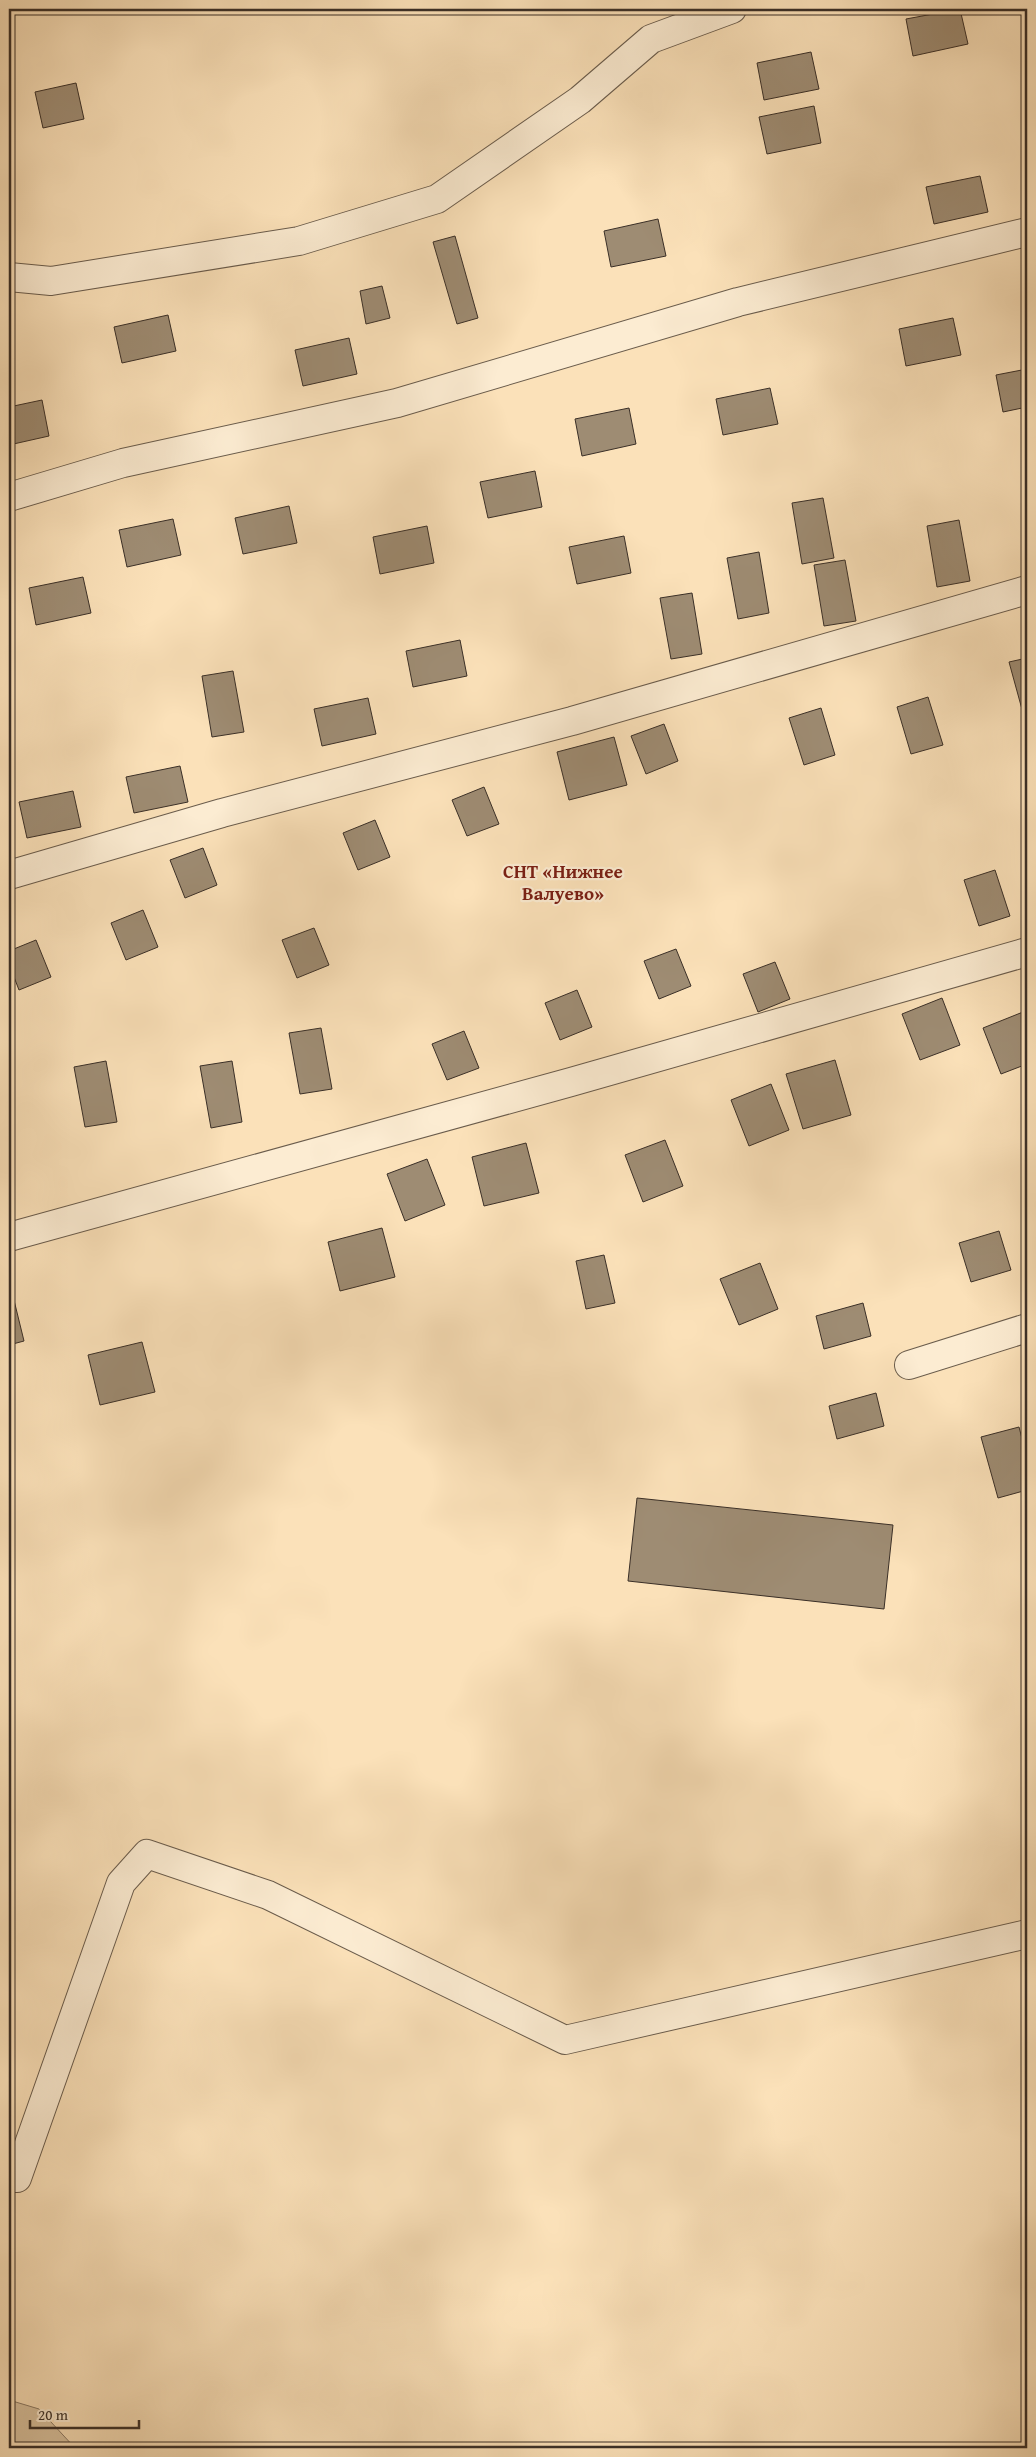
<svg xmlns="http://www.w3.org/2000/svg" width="1036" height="2457" viewBox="0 0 1036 2457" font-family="'Gentium Book Plus',serif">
<rect width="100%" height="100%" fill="#fbe1b9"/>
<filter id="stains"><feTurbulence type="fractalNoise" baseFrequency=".004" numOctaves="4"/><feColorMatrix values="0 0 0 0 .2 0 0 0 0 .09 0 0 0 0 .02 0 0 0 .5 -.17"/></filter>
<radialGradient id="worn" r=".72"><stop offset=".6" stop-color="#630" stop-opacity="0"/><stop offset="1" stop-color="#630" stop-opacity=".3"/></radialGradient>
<path fill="#dac3a0" stroke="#8a7964" d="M9,2400l30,9 36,39h-66z"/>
<g fill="#9e8c73" stroke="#3a2f27">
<path d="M960,9l8,35 -55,12 -7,-37z"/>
<path d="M811,52l8,37 -55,11 -7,-37z"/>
<path d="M76,83l8,36 -41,9 -8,-36z"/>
<path d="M814,106l7,37 -54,11 -8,-37z"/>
<path d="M980,176l8,36 -54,12 -8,-37z"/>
<path d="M658,219l8,37 -55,11 -7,-36z"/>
<path d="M455,236l23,82 -21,6 -24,-82z"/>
<path d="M382,286l8,32 -24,6 -6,-33z"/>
<path d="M168,315l8,36 -54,12 -8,-36z"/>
<path d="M953,318l8,37 -55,11 -7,-37z"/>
<path d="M349,338l8,36 -54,12 -8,-36z"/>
<path d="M1027,369v38l-24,5 -7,-37z"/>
<path d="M770,388l8,36 -55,11 -7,-36z"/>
<path d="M42,400l7,36 -40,9v-38z"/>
<path d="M629,408l7,36 -54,12 -7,-37z"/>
<path d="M535,471l7,36 -54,11 -8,-36z"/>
<path d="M823,498l11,60 -32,6 -10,-61z"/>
<path d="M289,506l8,37 -54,11 -8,-36z"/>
<path d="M173,519l8,36 -54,12 -8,-37z"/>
<path d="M959,520l11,61 -33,6 -10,-61z"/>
<path d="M427,526l7,37 -54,11 -7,-37z"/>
<path d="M624,536l7,37 -54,11 -8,-37z"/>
<path d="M759,552l10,61 -31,6 -11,-61z"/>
<path d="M845,560l11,61 -32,5 -10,-61z"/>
<path d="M83,577l8,36 -55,12 -7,-37z"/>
<path d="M692,593l10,61 -31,5 -11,-61z"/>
<path d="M460,640l7,36 -54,11 -7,-36z"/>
<path d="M1027,658v53l-4,2 -14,-51z"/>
<path d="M233,671l11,61 -32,5 -10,-61z"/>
<path d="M928,697l15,48 -32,9 -14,-47z"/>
<path d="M368,698l8,36 -54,12 -8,-37z"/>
<path d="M821,708l14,47 -31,10 -15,-47z"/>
<path d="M664,724l14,37 -32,13 -15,-38z"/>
<path d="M614,737l13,48 -58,15 -12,-48z"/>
<path d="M180,766l8,36 -54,11 -8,-36z"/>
<path d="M484,787l15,37 -32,12 -15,-36z"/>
<path d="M73,791l8,36 -54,11 -8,-36z"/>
<path d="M375,820l15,37 -32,13 -15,-37z"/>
<path d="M203,848l14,37 -32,13 -15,-38z"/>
<path d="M995,870l15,46 -31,10 -15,-46z"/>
<path d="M143,910l15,37 -32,13 -15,-37z"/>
<path d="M314,928l15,37 -32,13 -15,-38z"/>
<path d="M36,940l15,37 -32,13 -10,-26v-13z"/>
<path d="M676,949l15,37 -32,13 -15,-38z"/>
<path d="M775,962l15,37 -32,13 -15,-38z"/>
<path d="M577,990l15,37 -32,13 -15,-37z"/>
<path d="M942,998l18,47 -40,15 -18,-46z"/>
<path d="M1023,1012l4,11v41l-26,10 -18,-46z"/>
<path d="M321,1028l11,61 -32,5 -11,-61z"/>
<path d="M464,1031l15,37 -32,12 -15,-36z"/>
<path d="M835,1060l16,55 -48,14 -17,-55z"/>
<path d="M106,1061l11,61 -32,5 -11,-60z"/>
<path d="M232,1061l10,61 -31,6 -11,-62z"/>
<path d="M771,1084l18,46 -40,16 -18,-46z"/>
<path d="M665,1140l18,46 -40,16 -18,-47z"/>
<path d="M526,1143l13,50 -55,13 -12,-49z"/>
<path d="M427,1159l18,46 -40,16 -18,-47z"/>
<path d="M382,1228l13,49 -55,14 -12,-49z"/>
<path d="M999,1231l12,39 -40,12 -12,-39z"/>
<path d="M604,1255l11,48 -29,6 -10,-48z"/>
<path d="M760,1263l18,46 -39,16 -19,-46z"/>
<path d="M9,1292h3l12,49 -15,4z"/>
<path d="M863,1303l8,33 -47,13 -8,-33z"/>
<path d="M142,1342l13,50 -55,13 -12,-50z"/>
<path d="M876,1393l8,33 -47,13 -8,-33z"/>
<path d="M1019,1427l8,31v32l-29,8 -17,-61z"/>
<path d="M637,1498l256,27 -9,84 -256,-28z"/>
</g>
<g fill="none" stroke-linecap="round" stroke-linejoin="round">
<g stroke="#6a5c4c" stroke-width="30">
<g id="minor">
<path d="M9,277l42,4 248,-40 138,-42 143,-99 71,-61 81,-30"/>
<path d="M9,497l114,-34 274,-60 341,-101 289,-70"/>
<path d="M9,875l213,-62 350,-92 455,-131"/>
<path d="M9,1237l562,-155 456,-130"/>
<path d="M909,1365l118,-37"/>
<path d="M17,2178l104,-295 26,-29 121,41 297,145 462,-106"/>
</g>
</g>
<use href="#minor" stroke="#fcecd2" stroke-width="28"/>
</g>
<g text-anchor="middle" stroke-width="4.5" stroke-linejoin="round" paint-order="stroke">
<g font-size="19" font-weight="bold" fill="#7a1f14" stroke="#fcecd2">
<text x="563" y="878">СНТ «Нижнее<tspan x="563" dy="22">Валуево»</tspan></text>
</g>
</g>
<rect width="1036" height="2457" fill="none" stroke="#fbe1b9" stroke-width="30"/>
<rect x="10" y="10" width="1016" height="2437" fill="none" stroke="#3a2f27" stroke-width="2.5"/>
<rect x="15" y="15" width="1006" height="2427" fill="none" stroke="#3a2f27"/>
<path d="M30 2420v8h109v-8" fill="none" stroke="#3a2f27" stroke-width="2.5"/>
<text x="38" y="2420" font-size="15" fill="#3a2f27" stroke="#fcecd2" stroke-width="4" paint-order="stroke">20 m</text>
<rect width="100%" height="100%" filter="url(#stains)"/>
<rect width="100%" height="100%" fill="url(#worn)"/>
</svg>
